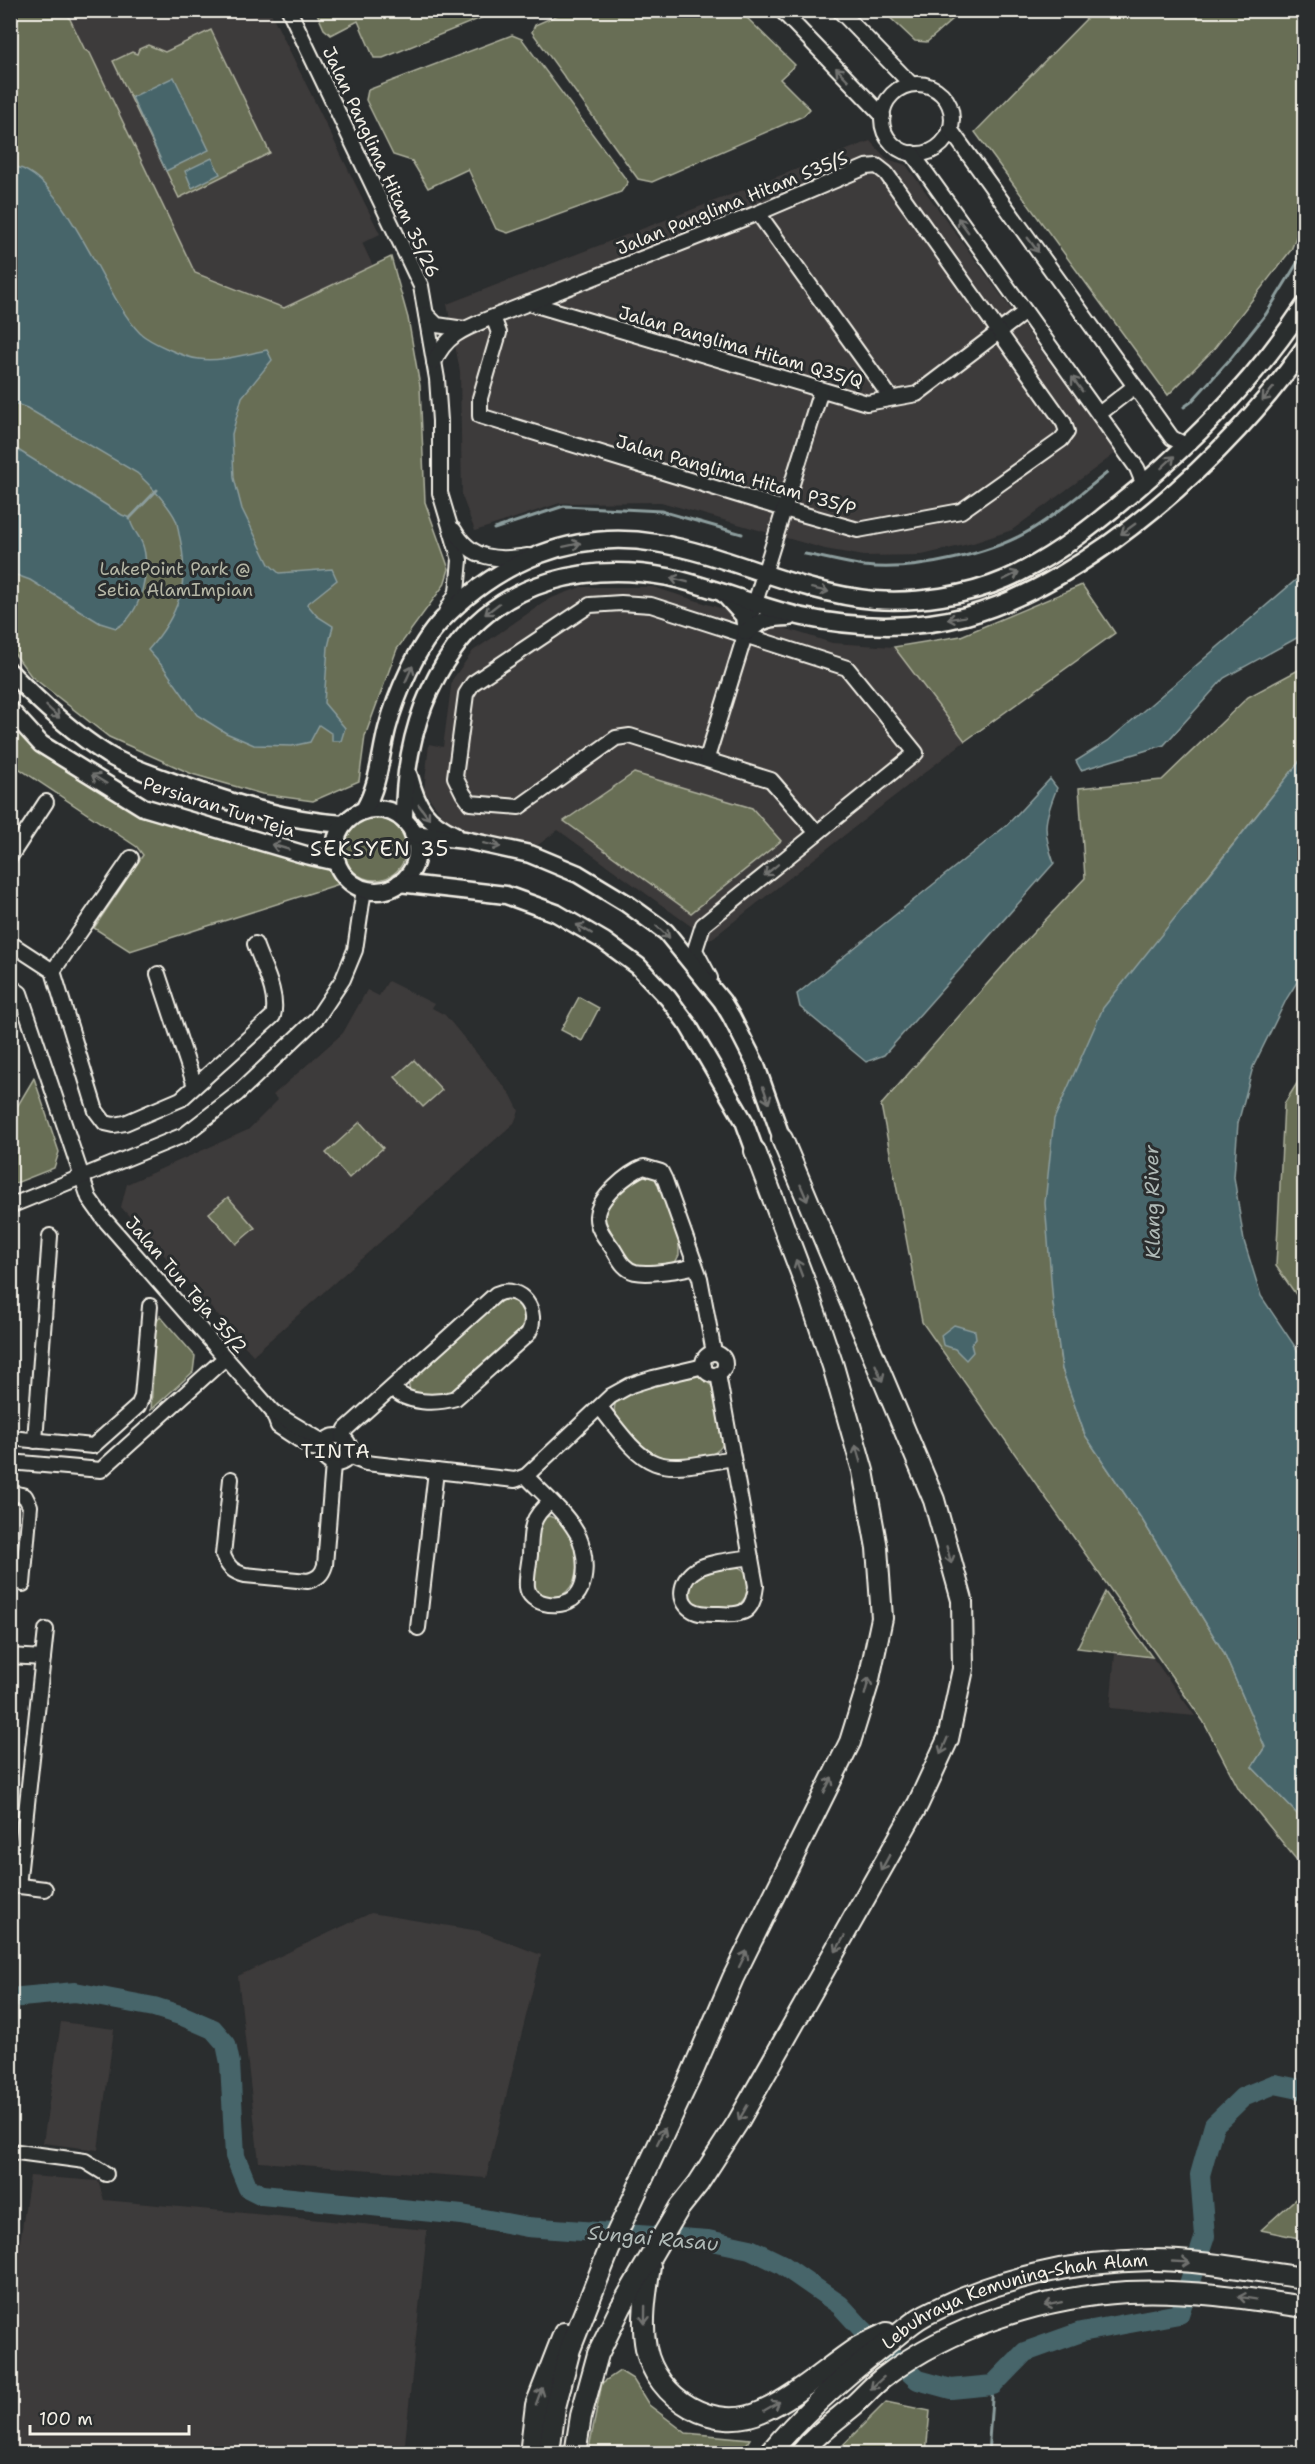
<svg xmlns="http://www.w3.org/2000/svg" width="1315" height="2464" viewBox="0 0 1315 2464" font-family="'Shantell Sans',sans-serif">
<rect width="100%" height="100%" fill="#2a2d2e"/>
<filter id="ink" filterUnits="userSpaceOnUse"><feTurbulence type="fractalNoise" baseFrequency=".0167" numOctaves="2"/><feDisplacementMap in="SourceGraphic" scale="12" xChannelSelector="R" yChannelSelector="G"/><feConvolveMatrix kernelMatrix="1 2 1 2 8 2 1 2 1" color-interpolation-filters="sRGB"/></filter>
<g filter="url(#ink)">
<g fill="#3e3a3a">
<path d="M71,10l199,1 110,223 -18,9 11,23 -89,42 -89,-35 -105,-220 -5,-3 -17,-36 3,-2z"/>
<path d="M870,141l17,18 19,6 210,288 -104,77 -39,13 -51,12 -58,1 -39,-7 -164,-47 -101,1 -85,28 -13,-35 -2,-125 -13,-67z"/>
<path d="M1082,585l33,48 -150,108 -255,199 -152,-110 -20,15 -87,-18 -27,-36 5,-47 14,3 9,-67 21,-29 76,-52 32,-12h72l179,56 62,4 67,-11z"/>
<path d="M388,981l46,23 -2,4 13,7 66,80 8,16 -5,12 -261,232 -132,-148 6,-23 121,-54 30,-30 -5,-5 70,-62 24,-43 12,6z"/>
<path d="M1115,1654l38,4 42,58 -85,-8z"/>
<path d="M371,1913l108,18 62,24 -55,223 -227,-16 -21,-186z"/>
<path d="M61,2022l53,7 -16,121 -55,-7z"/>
<path d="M30,2176l68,5 6,19 323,30 -23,223h-393v-152z"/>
</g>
<g fill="#676e54" stroke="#aeb09e" stroke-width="1.5">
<path d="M569,10l171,1 55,54 -15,14 30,30 -7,7 -151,66 -14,-3 -106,-147 3,-7z"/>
<path d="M1095,10l209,1v206l-13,33 -78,100 -45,45 -193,-263z"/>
<path d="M11,11h64l-7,4 17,35 5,3 105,220 89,35 107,-51 17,61 12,68 5,116 24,67 -5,16 -47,64 -32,87 -6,45 -46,20 -51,-7 -70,-20 -83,-37 -78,-61 -20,-27z"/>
<path d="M316,11h173l-3,5 -103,42h-9l-16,-37 -27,14 -7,-6z"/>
<path d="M883,11h79l-35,31 -12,-1z"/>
<path d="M211,30l59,123 -91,45 -66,-137 19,-9 5,2 2,-5 9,-4 17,7z"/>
<path d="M512,35l10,4 106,143 -7,10 -113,41 -12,-4 -28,-60 -40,19 -16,-27 -19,-6 -27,-55 2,-10z"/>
<path d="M1082,585l33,48 -150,108 -71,-94 67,-11z"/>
<path d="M1304,667v89l-118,147 -133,401 9,65 23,66 58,86 80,130 42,96 -13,20 52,54v48l-65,-80 -36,-68 -281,-399 -41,-217 135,-154 69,-73 -6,-90 83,-8 86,-83z"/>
<path d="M10,722l24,25 53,36 57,34 186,50 9,17 -209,67 -36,-23 49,-73 -6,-8 -126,-84z"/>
<path d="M634,773l118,35 29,33 -90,72 -127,-92z"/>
<circle cx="375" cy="849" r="31"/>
<path d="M579,997l20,11 -17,33 -21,-11z"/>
<path d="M414,1060l28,30 -19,17 -28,-30z"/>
<path d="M1304,1072v234l-28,-40 8,-162z"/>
<path d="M34,1078l25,74 -5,16 -43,17v-68z"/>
<path d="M360,1122l23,26 -34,30 -23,-25z"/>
<path d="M648,1173l8,4 23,65v13l-3,6c-9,4 -31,9 -41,5 -10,-5 -34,-44 -31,-54 2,-9 11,-15 17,-21 8,-7 16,-16 27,-18z"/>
<path d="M228,1197l27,31 -19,16 -27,-31z"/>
<path d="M511,1297c13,9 15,16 14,32l-73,65c-12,3 -31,4 -42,-3l-2,-9 2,-6 95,-78z"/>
<path d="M160,1316l35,40 -2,16 -42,38 5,-87z"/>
<path d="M699,1376l14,11 10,57c-9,17 -51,22 -68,15 -11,-5 -36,-33 -40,-45 -2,-5 0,-9 1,-13l36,-17z"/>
<path d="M549,1516c34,9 40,84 0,81 -9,-1 -13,-4 -16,-13l5,-57 4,-8z"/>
<path d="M736,1566c13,5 13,12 15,25l-13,15 -13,3 -26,-1 -6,-4 -5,-9c5,-25 26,-24 48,-29z"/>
<path d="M1105,1592l47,65 -75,-9z"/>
<path d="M1302,2193h2v46l-43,-9z"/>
<path d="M620,2371l13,8 16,26 37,28 64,6 -9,14h-153l14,-70z"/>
<path d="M886,2402l44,9 -4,42h-91z"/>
</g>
<g fill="#47656b" stroke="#8c9d9d" stroke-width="1.5">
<path d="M174,77l35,73 -43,21 -34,-74z"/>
<path d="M212,158l8,16 -28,14 -7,-17z"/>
<path d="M11,166c53,4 93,132 129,167 10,9 45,25 59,26 21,3 47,-5 68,-9l5,10 -30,37 -10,37 2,44 8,31 27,55 10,9 53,-4 5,11 -30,24 10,12 16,10 -5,21 -4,56 21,25 -4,13h-9v-7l-13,-9 -9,17 -18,4 -38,-1 -28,-12 -29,-18 -33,-47 -16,-18c30,-34 42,-66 32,-112 -2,-6 -2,-13 -4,-18 -7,-15 -27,-36 -39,-47l-110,-65 -16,-6z"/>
<path d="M10,445l112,70 8,3c1,11 8,15 12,25 10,24 -1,74 -26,85l-16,-5 -70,-43 -19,-7z"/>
<path d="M1304,573v61l-80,44 -60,67 -83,25 -5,-9 32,-20z"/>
<path d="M1304,756v215l-17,27 -34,69 -15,56 -4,54 10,64 17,55 43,64v461l-52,-54 13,-20 -42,-96 -80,-130 -58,-86 -23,-66 -9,-65 -8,-101 9,-84 49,-111z"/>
<path d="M1050,779l7,9c-13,32 -15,42 -3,75l-170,192 -18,7 -66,-55 -3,-13 210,-169z"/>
<path d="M954,1325l21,6 1,7 -5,6 2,8 -7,8 -11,-11 -12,-4 -2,-10z"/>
</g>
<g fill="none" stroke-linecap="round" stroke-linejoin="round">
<g stroke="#8c9d9d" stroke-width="3">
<path d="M1184,407l7,-5 41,-45 34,-43 38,-62"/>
<path d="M129,519l28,-29"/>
<path d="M494,529l70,-23 97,5 81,23"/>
<path d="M805,554c20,4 40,9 59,12 50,6 131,-12 173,-40 24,-15 47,-35 70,-53"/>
<path d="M988,2454l5,-69"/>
</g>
<path stroke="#47656b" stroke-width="20" d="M10,1998l65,-6 79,15 29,9 30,13 13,15 4,19 5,93 13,32 14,7 200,20 65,12 181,13 42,9 31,15 59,41 22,24 56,51 33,9 42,-4 32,-33 56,-20 98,-18 26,-78 -5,-61 14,-50 29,-28 32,-13 29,6"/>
<g stroke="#f4f1e8" stroke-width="18">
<g id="minor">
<path d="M289,10l132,276 16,93 3,42v72l20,67 -3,32 -11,20"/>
<path d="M781,10l102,106"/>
<path d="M839,10l72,74"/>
<circle cx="917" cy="119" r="35"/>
<path d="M950,129l222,309 14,7"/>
<path d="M912,153l225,315 7,17"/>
<path d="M758,213l133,185"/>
<path d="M529,303l338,100 50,-9 108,-82"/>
<path d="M426,314l11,11 27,4"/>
<path d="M434,362c12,-28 32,-34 59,-45l265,-104 108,-46 11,-1 9,7 178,250 3,9 -6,8 -100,71 -103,19 -74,-21 -304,-93v-18l19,-65 -6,-16"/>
<path d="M1099,414l36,-28"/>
<path d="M454,530c17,30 43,31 74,26"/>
<path d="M621,603l30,2 196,63 69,85 -99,80 -46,-53 -141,-44 -14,2 -97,69 -49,-4 -7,-10 -8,-16 11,-83 7,-11 117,-78z"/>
<path d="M707,758l114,-368"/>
<path d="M10,857l36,-55"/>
<path d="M10,943l43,28 43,140 9,12 9,2 11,-2 56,-24 92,-83c6,-22 -11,-51 -18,-72"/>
<path d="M53,971l78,-113"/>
<path d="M158,974l37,112"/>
<path d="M710,978l-15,-28 8,-25 114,-92"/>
<path d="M10,986l10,7 69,205 15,21 169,193 5,14 35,23 9,1"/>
<path d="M10,1206l174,-71 53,-41 80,-76 26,-39 12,-29 9,-61"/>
<path d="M695,1266c-14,4 -46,9 -60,6 -12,-3 -16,-14 -22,-23 -6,-9 -17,-21 -16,-33 1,-18 31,-43 47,-49l17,5 4,8 35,98 14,75"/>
<circle cx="714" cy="1364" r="11"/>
<path d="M718,1374l38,212c-3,26 -12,30 -37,28 -9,0 -19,1 -27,-4 -17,-10 -10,-33 5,-41 14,-8 37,-9 54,-12"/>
<path d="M600,1407c50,66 52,66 133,51"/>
<path d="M273,1412l52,31"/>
<circle cx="336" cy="1450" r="14"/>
<path d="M10,1438l83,8 45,-40 4,-9 8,-91"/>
<path d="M342,1438l4,-9 150,-135c25,-11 45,18 32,40l-72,64c-20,6 -49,6 -64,-10"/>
<path d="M35,1441l15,-205"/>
<path d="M348,1456l18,7 149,17 11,-4 85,-80 20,-11 22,-7 51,-12"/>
<path d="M10,1462l91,8 124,-112"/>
<path d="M526,1476c15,16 38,35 49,54 12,17 16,61 -6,71 -13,7 -40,3 -42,-14 -1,-10 2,-23 3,-32 1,-25 0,-37 20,-53"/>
<path d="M231,1479l-8,76c5,12 10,17 22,20l63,6c10,-3 14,-6 17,-16l8,-101"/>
<path d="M10,1492l15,4 5,10 -7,78"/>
<path d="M418,1628l18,-157"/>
<path d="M10,1656l33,2"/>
<path d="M11,1885l34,4"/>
<path d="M18,1886l28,-256"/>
<path d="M10,2151l75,10 21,13"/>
</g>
</g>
<g stroke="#f4f1e8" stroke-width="21">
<g id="major">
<path d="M723,593l21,23 2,16"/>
<path d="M746,632c15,-12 24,-15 43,-15"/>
<path d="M10,672c29,30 63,61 98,83 21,12 45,20 68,28 53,19 111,38 168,41"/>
<path d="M10,710l31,34 102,63 163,48 31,7"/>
<path d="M409,776c8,31 16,45 46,59"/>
<circle cx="376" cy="850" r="41"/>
<path d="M364,810c15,-26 16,-53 23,-81 9,-34 30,-83 55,-109 56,-58 132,-91 214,-77 74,12 142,50 218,57 42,3 93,-4 132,-21 39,-17 74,-43 107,-70 72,-58 140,-126 191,-203"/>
<path d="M404,820c0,-61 14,-121 50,-171 49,-69 135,-87 214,-72 46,10 90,30 135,40 52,11 111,13 163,-1 124,-34 266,-163 338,-268"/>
<path d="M413,834l52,6 65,14 48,20 48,29 40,29 56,69 9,15 24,47 27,76"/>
<path d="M399,883l107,12 50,18 48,28 34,25 30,32 20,27 56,96 11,30"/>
</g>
</g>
<g stroke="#f4f1e8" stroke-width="24">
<g id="highway">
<path d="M650,2266c-4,26 -9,56 -4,82 10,51 69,86 117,63 35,-16 63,-43 95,-64 9,-5 19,-9 29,-14"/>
<path d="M530,2454l6,-49 28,-72"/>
<path d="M549,2454l6,-47 15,-58 39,-99 83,-177 41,-95 117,-236 18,-58 14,-66 -5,-70 -14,-77 -30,-105 -28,-83 -50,-132"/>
<path d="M575,2454l6,-38 17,-62 23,-47 58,-99 19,-24 40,-62 180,-318 30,-65 15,-70 -1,-69 -28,-100 -152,-361"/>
<path id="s1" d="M769,2454c34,-42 73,-76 116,-109 12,-9 25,-22 40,-30 69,-36 148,-54 227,-55 51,0 102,11 152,18"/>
<path d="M800,2454c16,-20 35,-33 54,-49 10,-9 19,-20 30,-28 67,-51 159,-80 243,-85 59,-3 119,6 177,15"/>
</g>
</g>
<use href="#minor" stroke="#2a2d2e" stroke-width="14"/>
<use href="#major" stroke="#2a2d2e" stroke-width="16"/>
<use href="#highway" stroke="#2a2d2e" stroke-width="20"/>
</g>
<defs><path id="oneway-shaft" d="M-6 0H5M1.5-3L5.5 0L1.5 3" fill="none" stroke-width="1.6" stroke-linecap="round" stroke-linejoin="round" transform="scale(1.5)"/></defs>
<g stroke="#71726f">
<use href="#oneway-shaft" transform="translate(842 74) rotate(-134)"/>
<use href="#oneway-shaft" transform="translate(963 225) rotate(-126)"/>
<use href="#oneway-shaft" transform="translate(1033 245) rotate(54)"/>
<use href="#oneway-shaft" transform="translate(1077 384) rotate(-126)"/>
<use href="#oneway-shaft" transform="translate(1268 394) rotate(130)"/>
<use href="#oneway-shaft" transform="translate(1168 462) rotate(-43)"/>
<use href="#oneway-shaft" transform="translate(1128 529) rotate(144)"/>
<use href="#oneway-shaft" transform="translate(572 545) rotate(-12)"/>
<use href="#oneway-shaft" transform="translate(1011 576) rotate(-26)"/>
<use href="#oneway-shaft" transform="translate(679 580) rotate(-166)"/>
<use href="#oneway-shaft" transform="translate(820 590) rotate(12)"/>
<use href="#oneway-shaft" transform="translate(492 609) rotate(142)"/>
<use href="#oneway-shaft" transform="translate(956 618) rotate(171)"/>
<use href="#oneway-shaft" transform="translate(409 674) rotate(-66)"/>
<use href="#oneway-shaft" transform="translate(53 712) rotate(43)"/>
<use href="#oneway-shaft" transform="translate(99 779) rotate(-148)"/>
<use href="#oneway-shaft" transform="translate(424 812) rotate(54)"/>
<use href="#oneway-shaft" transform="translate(492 845) rotate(12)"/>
<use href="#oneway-shaft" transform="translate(280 847) rotate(-164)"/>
<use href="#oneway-shaft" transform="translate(771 870) rotate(141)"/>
<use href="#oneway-shaft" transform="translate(584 929) rotate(-150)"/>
<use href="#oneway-shaft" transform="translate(663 932) rotate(42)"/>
<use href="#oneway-shaft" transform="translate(766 1095) rotate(71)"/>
<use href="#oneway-shaft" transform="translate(804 1193) rotate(67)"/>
<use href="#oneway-shaft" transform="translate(799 1268) rotate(-111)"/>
<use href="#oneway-shaft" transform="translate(879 1373) rotate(67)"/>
<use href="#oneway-shaft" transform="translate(858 1454) rotate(-106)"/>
<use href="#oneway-shaft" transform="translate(949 1555) rotate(74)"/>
<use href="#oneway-shaft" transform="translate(867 1686) rotate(-75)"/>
<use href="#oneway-shaft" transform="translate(944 1746) rotate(113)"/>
<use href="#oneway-shaft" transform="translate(828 1785) rotate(-63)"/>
<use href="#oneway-shaft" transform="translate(885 1863) rotate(119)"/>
<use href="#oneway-shaft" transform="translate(840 1944) rotate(120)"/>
<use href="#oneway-shaft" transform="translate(743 1959) rotate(-64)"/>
<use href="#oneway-shaft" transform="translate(743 2113) rotate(120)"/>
<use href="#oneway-shaft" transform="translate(661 2136) rotate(-64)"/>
<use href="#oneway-shaft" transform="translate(1181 2262) rotate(3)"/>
<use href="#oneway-shaft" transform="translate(1247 2298) rotate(-171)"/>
<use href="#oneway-shaft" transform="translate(1053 2304) rotate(168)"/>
<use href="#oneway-shaft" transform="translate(645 2315) rotate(91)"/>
<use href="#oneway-shaft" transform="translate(877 2383) rotate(138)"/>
<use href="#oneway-shaft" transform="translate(539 2396) rotate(-70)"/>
<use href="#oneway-shaft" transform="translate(772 2406) rotate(-30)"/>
</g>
</g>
<g text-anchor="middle" stroke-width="6" stroke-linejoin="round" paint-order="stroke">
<g font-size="18" fill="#f4f1e8" stroke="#2a2d2e">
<text transform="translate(381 162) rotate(65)" y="6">Jalan Panglima Hitam 35/26</text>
<text transform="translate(732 203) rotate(-22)" y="6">Jalan Panglima Hitam S35/S</text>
<text transform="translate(741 347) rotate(16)" y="6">Jalan Panglima Hitam Q35/Q</text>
<text transform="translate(736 475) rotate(16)" y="6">Jalan Panglima Hitam P35/P</text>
<text transform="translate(219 807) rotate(18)" y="6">Persiaran Tun Teja</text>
<text transform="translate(186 1285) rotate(49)" y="6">Jalan Tun Teja 35/2</text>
<text dy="6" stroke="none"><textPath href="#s1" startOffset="300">Lebuhraya Kemuning-Shah Alam</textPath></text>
</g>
<g font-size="18" fill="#b5b6a5" stroke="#2a2d2e">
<text x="175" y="575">LakePoint Park @<tspan x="175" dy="21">Setia AlamImpian</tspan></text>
</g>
<g font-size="20" font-style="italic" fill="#afb9b6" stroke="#2a2d2e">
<text transform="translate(1152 1202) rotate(-91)" y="7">Klang River</text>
<text transform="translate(653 2238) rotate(5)" y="7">Sungai Rasau</text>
</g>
<g font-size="20" letter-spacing="1.5" fill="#f4f1e8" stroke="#2a2d2e">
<text x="336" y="1458">TINTA</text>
</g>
<g font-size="21" letter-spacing="1.5" fill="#f4f1e8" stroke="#2a2d2e">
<text x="380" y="856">SEKSYEN 35</text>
</g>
</g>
<rect width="1315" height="2464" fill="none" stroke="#2a2d2e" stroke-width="36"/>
<rect x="18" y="18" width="1279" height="2428" fill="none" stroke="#f4f1e8" stroke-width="2" filter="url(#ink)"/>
<path d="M30 2425v9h159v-9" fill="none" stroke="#f4f1e8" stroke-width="3"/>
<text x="39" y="2425" font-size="18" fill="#f4f1e8" stroke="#2a2d2e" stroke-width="4.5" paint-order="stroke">100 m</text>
</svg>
